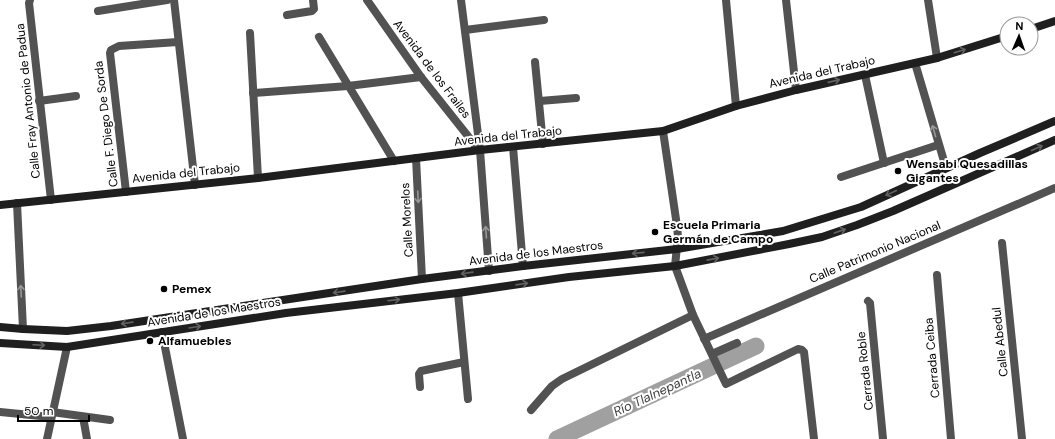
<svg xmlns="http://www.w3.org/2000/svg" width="1055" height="439" viewBox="0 0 1055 439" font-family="'DM Sans',sans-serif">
<rect width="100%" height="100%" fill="#fff"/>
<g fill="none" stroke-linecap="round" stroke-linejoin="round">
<path stroke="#a0a0a0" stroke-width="17" d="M557,439l199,-93"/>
<g stroke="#525252" stroke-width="8">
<path d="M30,0l-1,3 22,197"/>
<path d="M174,0l21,185"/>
<path d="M367,0l54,77 58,73"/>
<path d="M461,0l19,150 9,121"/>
<path d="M726,0l10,106"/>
<path d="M786,0l10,90"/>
<path d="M928,0l9,58"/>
<path d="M98,11l69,-11"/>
<path d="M287,15l25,-4 2,-2 -1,-9"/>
<path d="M465,30l79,-10"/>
<path d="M250,33l8,145"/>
<path d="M319,37l75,124"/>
<path d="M535,62l8,82"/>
<path d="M915,63l31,105"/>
<path d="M865,75l19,88"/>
<path d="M253,93l95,-7 73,-9"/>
<path d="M39,101l37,-5"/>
<path d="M540,101l36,-3"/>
<path d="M663,131l14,95 1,11 -3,29 18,49 33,69 72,-35 4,1 2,2 10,87"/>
<path d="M513,147l10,119"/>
<path d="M416,158l6,121"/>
<path d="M841,177l97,-32"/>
<path d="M126,192l-16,-139 1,-3 8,-4 59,-4"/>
<path d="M17,203l6,126"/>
<path d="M1002,243l20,196"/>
<path d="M937,275l14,164"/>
<path d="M458,293l10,106"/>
<path d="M868,301l2,2 13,136"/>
<path d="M162,332l21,107"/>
<path d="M704,339l351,-151"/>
<path d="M712,354l25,-11"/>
<path d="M420,387l-1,-13 2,-3 43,-9"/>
<path d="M531,410l21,-24 10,-7 131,-64"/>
<path d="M0,412l51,5"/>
<path d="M52,412l58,8"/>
<path d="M83,417l4,22"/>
<path d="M47,439l20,-92"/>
</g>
<g stroke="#1f1f1f" stroke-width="8">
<path d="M1031,29l24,-8"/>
<path d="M0,205l258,-27 222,-28 183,-19 73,-25 60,-16 141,-32 70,-22"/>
<path d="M0,327l23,2 44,2 44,-5 311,-47 101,-13 154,-17 106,-18 78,-24 119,-54 75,-32"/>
<path d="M0,343l67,4 219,-34 172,-20 111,-16 106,-11 114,-22 33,-7 35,-12 36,-14 162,-71"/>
</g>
</g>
<defs><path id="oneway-shaft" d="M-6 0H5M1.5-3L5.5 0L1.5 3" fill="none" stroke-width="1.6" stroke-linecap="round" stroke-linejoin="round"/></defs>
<g stroke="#626262">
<use href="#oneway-shaft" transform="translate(960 51) rotate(-17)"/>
<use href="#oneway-shaft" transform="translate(834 81) rotate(-13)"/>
<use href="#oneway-shaft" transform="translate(1037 148) rotate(-24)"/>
<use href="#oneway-shaft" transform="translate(891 193) rotate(155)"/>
<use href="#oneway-shaft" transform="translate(840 231) rotate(-19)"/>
<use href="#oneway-shaft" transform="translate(638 253) rotate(174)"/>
<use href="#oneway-shaft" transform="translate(713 259) rotate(-11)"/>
<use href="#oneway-shaft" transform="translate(467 273) rotate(172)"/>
<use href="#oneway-shaft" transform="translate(522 284) rotate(-8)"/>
<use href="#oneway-shaft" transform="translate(339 292) rotate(172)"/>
<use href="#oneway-shaft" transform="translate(394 300) rotate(-7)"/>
<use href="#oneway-shaft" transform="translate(127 323) rotate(172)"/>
<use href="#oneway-shaft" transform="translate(195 327) rotate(-9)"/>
<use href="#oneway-shaft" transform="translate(39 345) rotate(3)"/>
</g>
<g stroke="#979797">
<use href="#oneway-shaft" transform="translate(934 131) rotate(-106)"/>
<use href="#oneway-shaft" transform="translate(418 197) rotate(87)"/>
<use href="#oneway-shaft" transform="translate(486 232) rotate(-94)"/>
<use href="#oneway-shaft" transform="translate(21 291) rotate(-93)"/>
</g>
<g fill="#000" stroke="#fff" stroke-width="1.5">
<circle cx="898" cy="171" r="4"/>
<circle cx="655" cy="232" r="4"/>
<circle cx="164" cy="289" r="4"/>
<circle cx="150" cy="341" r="4"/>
</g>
<g text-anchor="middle" stroke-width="4" stroke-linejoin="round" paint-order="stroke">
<g font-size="12" fill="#000" stroke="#fff">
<text transform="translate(432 69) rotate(53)" y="4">Avenida de los Frailes</text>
<text transform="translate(822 72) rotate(-13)" y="4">Avenida del Trabajo</text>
<text transform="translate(28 101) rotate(-96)" y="4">Calle Fray Antonio de Padua</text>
<text transform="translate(106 124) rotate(-97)" y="4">Calle F. Diego De Sorda</text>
<text transform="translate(508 136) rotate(-6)" y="4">Avenida del Trabajo</text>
<text transform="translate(186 173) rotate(-6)" y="4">Avenida del Trabajo</text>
<text transform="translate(407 220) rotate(-93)" y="4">Calle Morelos</text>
<text transform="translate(875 252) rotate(-23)" y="4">Calle Patrimonio Nacional</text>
<text transform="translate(536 253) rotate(-7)" y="4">Avenida de los Maestros</text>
<text transform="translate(214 312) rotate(-9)" y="4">Avenida de los Maestros</text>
<text transform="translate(1000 342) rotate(-96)" y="4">Calle Abedul</text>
<text transform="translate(932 358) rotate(-95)" y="4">Cerrada Ceiba</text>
<text transform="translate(865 371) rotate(-96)" y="4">Cerrada Roble</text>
</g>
<g font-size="12" font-weight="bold" fill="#000" stroke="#fff" text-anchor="start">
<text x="906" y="168">Wensabi Quesadillas<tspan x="906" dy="14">Gigantes</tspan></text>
<text x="663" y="229">Escuela Primaria<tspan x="663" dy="14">Germán de Campo</tspan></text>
<text x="172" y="293">Pemex</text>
<text x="158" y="345">Alfamuebles</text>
</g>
<g font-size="13" font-style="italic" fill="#414141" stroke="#fff">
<text transform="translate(657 392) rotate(-25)" y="5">Río Tlalnepantla</text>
</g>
</g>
<g transform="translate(1019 36) rotate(2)"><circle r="19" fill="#ffffff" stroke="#999999"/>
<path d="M0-3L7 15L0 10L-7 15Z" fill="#000000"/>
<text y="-6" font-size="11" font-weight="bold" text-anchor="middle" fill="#000000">N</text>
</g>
<path d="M18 415v6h71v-6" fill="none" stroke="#000000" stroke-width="2"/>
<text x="24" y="415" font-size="12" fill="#000000" stroke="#ffffff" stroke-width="3" paint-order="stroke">50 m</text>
</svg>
